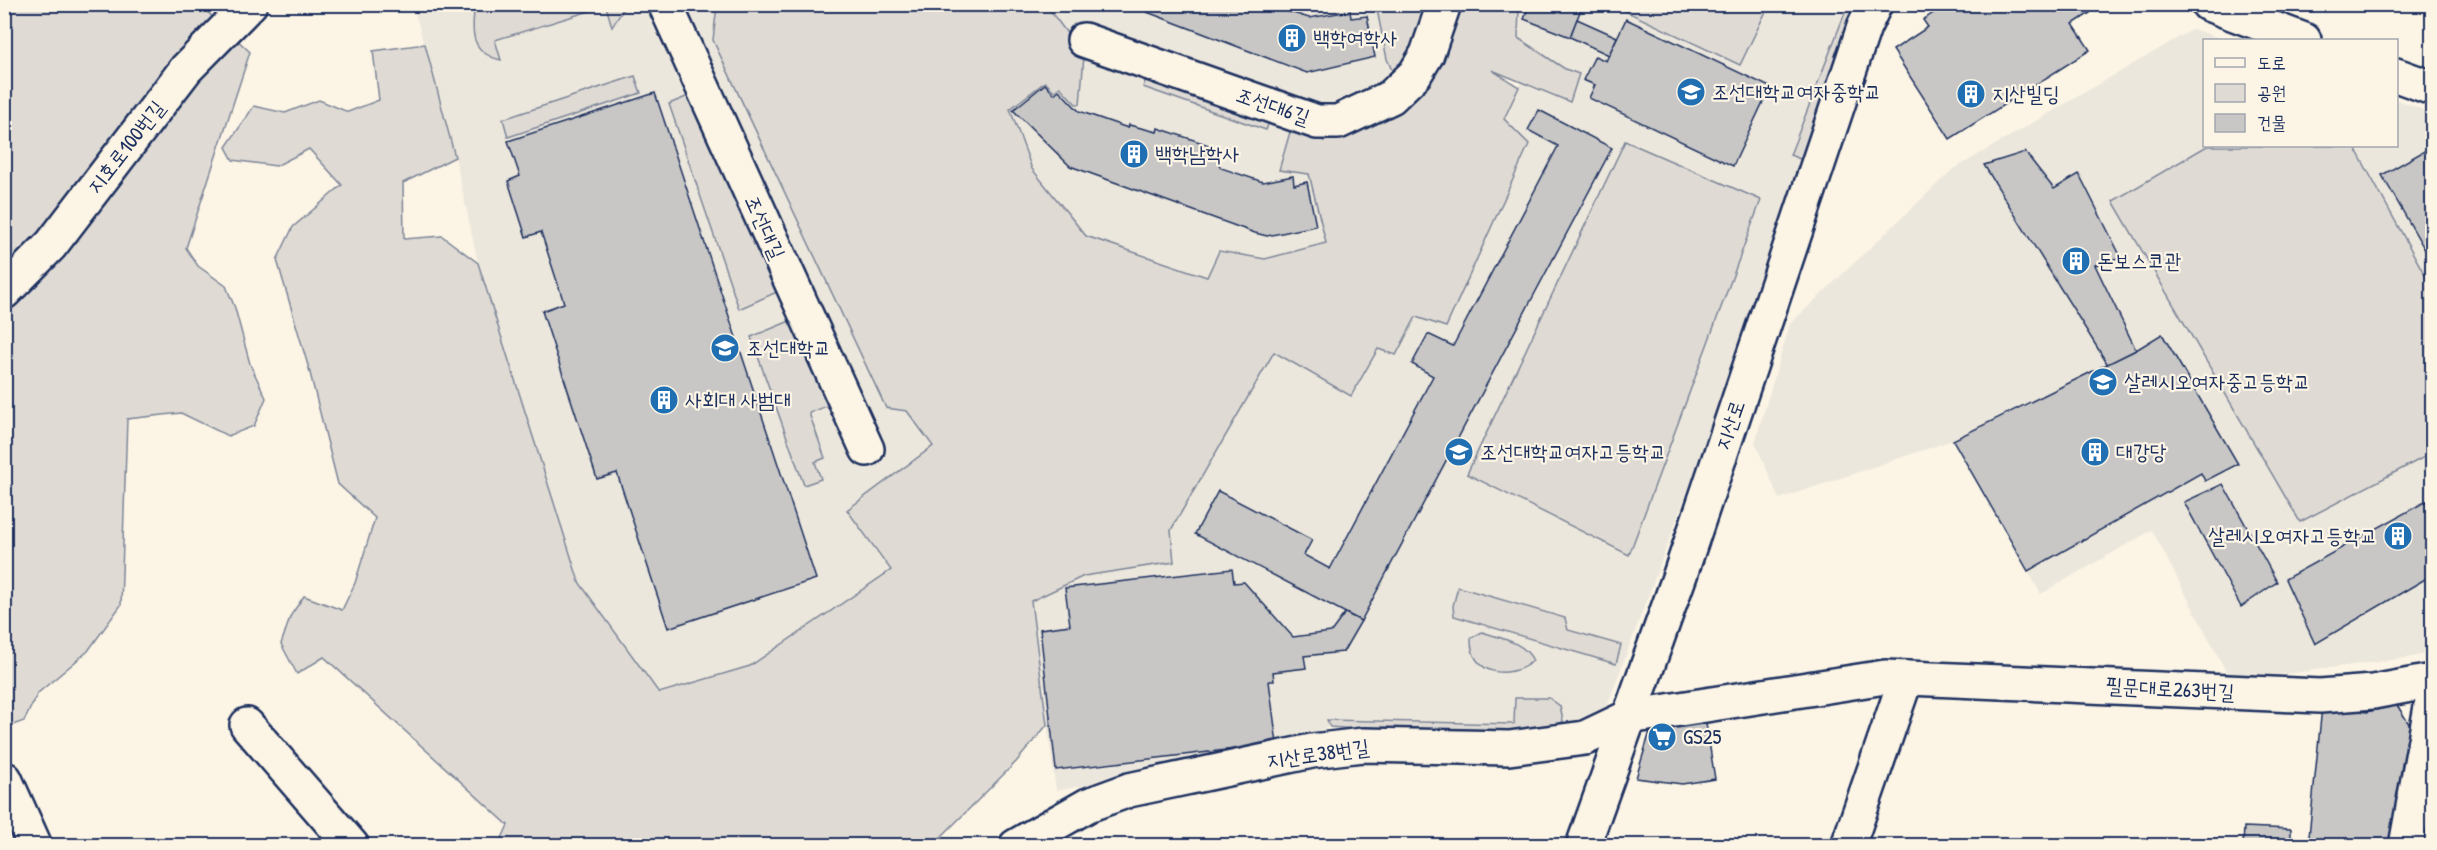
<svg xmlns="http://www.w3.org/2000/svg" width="2437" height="850" viewBox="0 0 2437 850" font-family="'Patrick Hand','Poor Story',sans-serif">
<rect width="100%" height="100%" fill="#fcf5e5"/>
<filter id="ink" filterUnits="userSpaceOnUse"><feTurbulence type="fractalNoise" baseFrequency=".0167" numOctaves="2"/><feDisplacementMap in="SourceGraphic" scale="12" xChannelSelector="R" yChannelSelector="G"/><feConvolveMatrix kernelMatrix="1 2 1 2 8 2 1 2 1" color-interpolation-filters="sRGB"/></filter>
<g filter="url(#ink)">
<g fill="#ece7dc">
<path d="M413,5h1047l-127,263 -101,17 -146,-49 -54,-67 -53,242 -87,159 -142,96 -91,27 -82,-114 -99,-316 -23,-106z"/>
<path d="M1500,5h369l-263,704 -51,19 -80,10 -145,-11 -80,26 -194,38 -25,-190 53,-25 89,-14 -2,-32 103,-179 147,-45 100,-224z"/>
<path d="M2193,29l32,11h-21v106h192l1,-46 35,13v537l-19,7 -182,24 -79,-151 -111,64 -88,-154 -174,59 -24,-57 35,-118 162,-154z"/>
</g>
<g fill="#dfdbd4" stroke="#7d8599" stroke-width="1.5">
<path d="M1628,4h141v1l-29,60 -115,-54z"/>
<path d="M5,5h195l50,47 -64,196 12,18 28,20 9,22 15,56 16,34 -12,28 -26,10 -47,-23 -54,6 -6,186 -33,46 -50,42 -14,28 -19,7z"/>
<path d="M475,5v-1l151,1 -14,22 -6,-21 -111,34 6,20c-31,-7 -30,-29 -26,-55z"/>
<path d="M717,5h329l38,51 -4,48h-4l-16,-17 -6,4 -9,-9 -35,27 22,60 54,67 121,41 12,-26 46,8 61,-16 -17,-69 -30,-4 11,-38 34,9 54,-18 37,-31 45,-87h59l-1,33 47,31 14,5 -9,28 -78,-32 27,17 -15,32 25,25 -83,183 -30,-10 -20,38 -18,-6 -27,47 -77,-44 -103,178 3,32 -90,14 -53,25 16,124 -31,37 -83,83h-434l9,-20 -184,-168 -27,17 -16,-30 10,-29 13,-19 38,14 13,-27 20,-65 -37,-34 -29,-115 -32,-109 16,-33 49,-42 -33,-36 -33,17 -43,-6 -7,-13 28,-41 31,7 34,-13 29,12 31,-12 -6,-49 52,-7 30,113 -52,26 1,56 38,-3 36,27 101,319 80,111 91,-27 141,-96 -44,-60 86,-64 -26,-35 -21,-3 -173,-368z"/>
<path d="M1376,5h57l-20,55 -18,17 -8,-18z"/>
<path d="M1848,5h21l-59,158 -20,-8z"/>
<path d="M1148,74l123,43 -5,13 -123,-43z"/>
<path d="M635,76l6,17 -133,44 -5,-18z"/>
<path d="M691,95l88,196 -40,18 -70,-205z"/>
<path d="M1625,141l136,59 -132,355 -162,-81z"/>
<path d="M2207,146h147l78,142v165l-132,69 -187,-321z"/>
<path d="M790,321l39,84 -20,8 16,45 -10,4 6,17 -17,6 -53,-148z"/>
<path d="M1458,587l107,31 3,12 53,15 -5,19 -162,-48 -1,-10z"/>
<path d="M1482,632c18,6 43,10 51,29 -25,20 -63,14 -62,-23z"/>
<path d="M1515,698h34l11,8 3,15 -8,7 -80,10 -145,-11 -3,-7 187,4z"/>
</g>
<g fill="#c8c7c6" stroke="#1b2f5e" stroke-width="1.5">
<path d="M1126,4h138l45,14 41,-7 1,7 16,-2 8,41 -68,16z"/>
<path d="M1530,4h53l-13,33 -46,-18z"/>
<path d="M1947,4h125l2,3 13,1 3,5 -17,11 17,26 -140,89 -57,-89 35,-23 -5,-7z"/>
<path d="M1577,19l40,18 -8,18 -39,-18z"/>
<path d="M1626,19l144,68 -37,79 -144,-68 6,-13 -12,-5 12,-24 11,5z"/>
<path d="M1045,84l9,10 5,-4 20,21 49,17 1,-3 28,7 1,-4 51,17 12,23 42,14 30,-6 1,9 13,-3 9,44 -49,10 -12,-3 -185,-67 -57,-56z"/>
<path d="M655,93l161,486 -148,49 -51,-155 -20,6 -55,-168 22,-8 -23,-71 -15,5 -18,-56 12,-5 -12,-35z"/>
<path d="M1539,110l73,38 -251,473 -166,-87 23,-43 94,49 -8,15 26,14 103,-193 -21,-12 16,-30 25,12 105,-200 -30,-16z"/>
<path d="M2426,150l6,11v101l-50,-87z"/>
<path d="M2025,152l29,37 25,-15 42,83 -26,8 41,85 -28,15 -124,-200z"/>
<path d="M2162,334l76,130 -33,17 -4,-8 -173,98 -75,-131 183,-90z"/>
<path d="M2223,484l54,98 -36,25 -57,-105z"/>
<path d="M2432,498v77l-117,69 -30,-65z"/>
<path d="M1232,569l2,14 10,-1 49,55 38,-5 14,-19 16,8 -18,31 -39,4 2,12 -33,4 1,9h-5l8,63 -221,26 -16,-141 30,-4 -5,-37z"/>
<path d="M2397,705l14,22 -23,119h-80l14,-139 45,5z"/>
<path d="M1705,717l10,62 -33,5 -46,-6 16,-53z"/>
<path d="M2244,827l47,2v17h-48z"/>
</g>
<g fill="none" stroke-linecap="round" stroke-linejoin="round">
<g stroke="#1b2f5e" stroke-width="38">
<g id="minor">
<path d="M665,4l202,445"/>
<path d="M2208,4l96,36"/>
<path d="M1084,40l233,82h21l53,-25 24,-23 12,-20 17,-50"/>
<path d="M2396,75l36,13"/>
<path d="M4,292l47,-47 135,-176 64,-65"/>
<path d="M247,725l105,121"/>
<path d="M5,779l30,67"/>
<path d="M1016,846l72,-41 41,-15 183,-39 51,-6 146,3 76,-10 44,-21 256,-40 435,19 53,-4 59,-11"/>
<path d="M1583,846l97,-271 184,-548 11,-23"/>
<path d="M1848,846l58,-168"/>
<path d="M2406,846l26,-145"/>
</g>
</g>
<use href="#minor" stroke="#fcf5e5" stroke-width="33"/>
</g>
</g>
<defs>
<g id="building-disc" transform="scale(1.5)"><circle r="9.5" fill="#1f6fb2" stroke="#fcf5e5"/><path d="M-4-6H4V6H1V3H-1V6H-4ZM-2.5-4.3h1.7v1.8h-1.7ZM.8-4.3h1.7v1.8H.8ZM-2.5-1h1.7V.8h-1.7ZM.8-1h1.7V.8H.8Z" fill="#fff"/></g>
<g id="school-disc" transform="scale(1.5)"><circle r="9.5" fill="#1f6fb2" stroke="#fcf5e5"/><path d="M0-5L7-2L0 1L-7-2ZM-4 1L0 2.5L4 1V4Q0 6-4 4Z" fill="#fff"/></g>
<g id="university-disc" transform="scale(1.5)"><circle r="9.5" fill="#1f6fb2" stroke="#fcf5e5"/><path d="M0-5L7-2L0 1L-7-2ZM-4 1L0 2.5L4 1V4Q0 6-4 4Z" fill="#fff"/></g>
<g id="supermarket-disc" transform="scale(1.5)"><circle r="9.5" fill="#1f6fb2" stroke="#fcf5e5"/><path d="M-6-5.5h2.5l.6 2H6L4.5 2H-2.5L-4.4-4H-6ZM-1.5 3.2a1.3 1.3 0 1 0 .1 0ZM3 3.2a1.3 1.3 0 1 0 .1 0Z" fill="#fff"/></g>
</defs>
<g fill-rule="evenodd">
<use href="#building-disc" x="1292" y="38"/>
<use href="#school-disc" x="1691" y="92"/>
<use href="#building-disc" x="1971" y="94"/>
<use href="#building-disc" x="1134" y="154"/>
<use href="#building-disc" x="2076" y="261"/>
<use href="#university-disc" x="725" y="348"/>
<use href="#school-disc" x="2103" y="382"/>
<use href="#building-disc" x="664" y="400"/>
<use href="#school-disc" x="1459" y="452"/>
<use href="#building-disc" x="2095" y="452"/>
<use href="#building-disc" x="2398" y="536"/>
<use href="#supermarket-disc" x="1662" y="737"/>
</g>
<g text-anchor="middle" stroke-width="4.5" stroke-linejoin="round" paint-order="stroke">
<g font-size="21" fill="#1b2f5e" stroke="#fcf5e5" text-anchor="start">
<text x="1313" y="45">백학여학사</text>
<text x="1712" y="99">조선대학교여자중학교</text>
<text x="1992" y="101">지산빌딩</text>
<text x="1155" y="161">백학남학사</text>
<text x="2097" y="268">돈보스코관</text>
<text x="746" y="355">조선대학교</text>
<text x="2124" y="389">살레시오여자중고등학교</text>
<text x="685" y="407">사회대 사범대</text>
<text x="1480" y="459">조선대학교여자고등학교</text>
<text x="2116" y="459">대강당</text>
<text x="2377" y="543" text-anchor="end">살레시오여자고등학교</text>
<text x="1683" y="744">GS25</text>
</g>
<g font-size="21" fill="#1b2f5e" stroke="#fcf5e5">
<text transform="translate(1273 106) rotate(19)" y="7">조선대6길</text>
<text transform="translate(126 147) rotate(-52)" y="7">지호로100번길</text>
<text transform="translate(765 227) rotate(66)" y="7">조선대길</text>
<text transform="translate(1730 425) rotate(-71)" y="7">지산로</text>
<text transform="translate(2170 689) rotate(3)" y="7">필문대로263번길</text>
<text transform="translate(1318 754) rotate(-8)" y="7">지산로38번길</text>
</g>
</g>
<rect width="2437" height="850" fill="none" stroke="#fcf5e5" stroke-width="24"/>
<rect x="12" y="12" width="2413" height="826" fill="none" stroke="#1b2f5e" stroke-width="2" filter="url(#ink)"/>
<rect x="2203" y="39" width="195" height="108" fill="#fcf5e5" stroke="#a2a6af" stroke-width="1.5"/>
<rect x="2215" y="58" width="30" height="9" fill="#fcf5e5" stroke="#a2a6af" stroke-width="1.5"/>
<text x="2257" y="69" font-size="18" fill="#1b2f5e">도로</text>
<rect x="2215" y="84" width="30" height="18" fill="#dfdbd4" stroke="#a2a6af" stroke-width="1.5"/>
<text x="2257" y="99" font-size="18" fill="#1b2f5e">공원</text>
<rect x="2215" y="114" width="30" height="18" fill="#c8c7c6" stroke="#a2a6af" stroke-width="1.5"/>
<text x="2257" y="129" font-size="18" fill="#1b2f5e">건물</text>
</svg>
